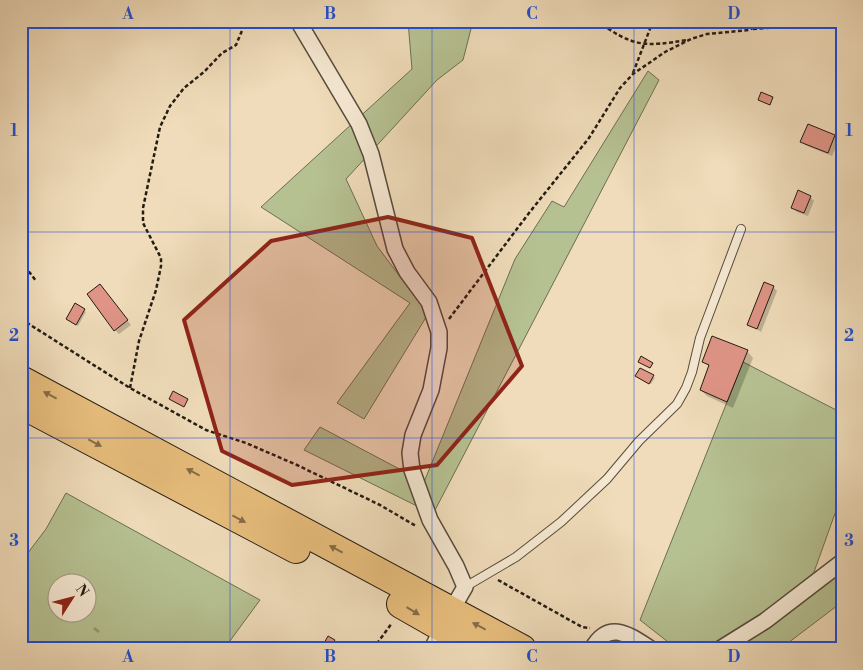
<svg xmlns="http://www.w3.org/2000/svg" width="863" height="670" viewBox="0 0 863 670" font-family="'Libre Bodoni',serif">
<rect width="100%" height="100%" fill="#f0dcba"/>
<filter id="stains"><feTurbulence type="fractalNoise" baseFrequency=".004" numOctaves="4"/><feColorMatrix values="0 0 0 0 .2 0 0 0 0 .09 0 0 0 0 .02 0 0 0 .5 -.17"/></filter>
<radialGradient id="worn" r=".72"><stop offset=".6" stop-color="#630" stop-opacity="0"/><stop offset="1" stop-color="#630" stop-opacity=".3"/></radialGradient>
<g fill="#b6c192" stroke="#6c6e52" fill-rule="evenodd">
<path d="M408,21h65l-10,39 -26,20 -91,99 31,67 51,68 -64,105 -27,-16 73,-100 -149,-96 151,-138z"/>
<path d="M648,71l11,9 -226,434 -129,-64 16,-23 104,55 91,-223 37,-58 12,6z"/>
<path d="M743,362l99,51v81l-33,92 33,-24v40l-62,47h-103l-37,-29z"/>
<path d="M66,493l194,107 -36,49h-203v-87l25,-33zM58,582h30v30h-30z"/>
</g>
<g fill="#0003">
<path d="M809,125l26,11 4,4 -7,16 -27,-11 -3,-4z"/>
<path d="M810,197l4,4 -6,15 -11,-4 -4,-4z"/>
<path d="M773,287l4,4 -16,41 -12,-8z"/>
<path d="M104,290l27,35 -12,9 -4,-4z"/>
<path d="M75,305l11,7 -8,14 -9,-6z"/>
<path d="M747,351l6,7 -20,50 -26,-12 -6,-6 9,-22 -6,-7z"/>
<path d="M641,369l14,9 -4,6 -13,-7z"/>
<path d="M95,627l5,4 -2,2 -5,-4z"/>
<path d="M334,641l1,1 -3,7 -6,-3z"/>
</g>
<g fill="#df9486" stroke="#231b12">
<path d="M761,92l12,5 -3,8 -12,-5z"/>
<path d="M808,124l27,11 -7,18 -28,-11z"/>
<path d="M798,190l13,6 -7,17 -13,-5z"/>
<path d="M764,282l10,4 -17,43 -10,-4z"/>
<path d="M100,284l28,36 -14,11 -27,-37z"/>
<path d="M75,303l10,6 -9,16 -10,-6z"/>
<path d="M712,336l36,14 -21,52 -27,-12 9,-25 -7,-3z"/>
<path d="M641,356l12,7 -3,5 -12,-6z"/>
<path d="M640,368l14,7 -5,9 -14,-8z"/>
<path d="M173,391l15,8 -4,8 -15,-8z"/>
<path d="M328,636l7,4 -5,8 -7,-3z"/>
</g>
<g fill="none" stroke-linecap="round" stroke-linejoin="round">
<g stroke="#564b3c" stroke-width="10">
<path id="lane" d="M465,587l51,-30 45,-35 46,-43 32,-38 38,-37 9,-16 6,-16 8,-34 41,-109"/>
</g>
<g stroke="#564b3c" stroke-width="18">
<g id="street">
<path d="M298,21l61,103 12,30 24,95 12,23 22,30 10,30v16l-8,42 -18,45 -3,18 2,17 18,50 26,46 9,21 -14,24"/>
<path d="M432,649l10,-21"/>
<path d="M592,649c17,-30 37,-14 59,0"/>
<path d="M720,649l45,-28 77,-59"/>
</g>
</g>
<g stroke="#231b12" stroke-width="30">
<g id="highway">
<path d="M21,380l501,269"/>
<path d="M21,404l275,145"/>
<path d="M401,604l79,45"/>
</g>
</g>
<g stroke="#231b12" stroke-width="2.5" stroke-dasharray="4 2.5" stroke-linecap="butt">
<path d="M597,21c36,26 47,26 90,19"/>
<path d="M753,29l89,-6"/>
<path d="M633,73l20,-52"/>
<path d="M21,261l15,20"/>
<path d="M21,319l109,69 76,42 40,13 51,22 83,40 36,21"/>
<path d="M449,319l80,-106 60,-75 31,-50 13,-14 32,-22 26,-13 16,-5 42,-4 18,-9"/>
<path d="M130,388l9,-47 17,-51 5,-24v-8l-18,-35v-15l17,-81 10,-21 14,-18 20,-16 18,-19 14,-8 10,-24"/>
<path d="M498,580l84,47 8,1"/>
<path d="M373,649l19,-26"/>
</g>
<use href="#lane" stroke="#f5e8d2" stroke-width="8"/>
<use href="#street" stroke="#f5e8d2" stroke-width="15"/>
<use href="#highway" stroke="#e8be7d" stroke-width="28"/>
</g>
<defs><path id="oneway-solid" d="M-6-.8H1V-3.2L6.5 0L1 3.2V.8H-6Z" transform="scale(1.25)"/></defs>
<g fill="#866c48">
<use href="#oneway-solid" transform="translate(50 395) rotate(-152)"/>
<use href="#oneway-solid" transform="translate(95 443) rotate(28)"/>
<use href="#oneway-solid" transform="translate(193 472) rotate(-152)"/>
<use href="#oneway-solid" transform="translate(239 519) rotate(28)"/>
<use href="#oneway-solid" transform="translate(336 549) rotate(-152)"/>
<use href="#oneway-solid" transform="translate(413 611) rotate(31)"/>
<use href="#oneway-solid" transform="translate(479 626) rotate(-152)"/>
</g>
<path fill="#8f2418" fill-opacity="0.2" stroke="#8f2418" stroke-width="4" stroke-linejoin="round" d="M388,217l84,21 50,128 -85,99 -145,20 -70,-34 -38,-131 87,-79z"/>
<path fill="none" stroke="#1d4ed8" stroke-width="1" stroke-opacity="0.55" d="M230,21v628M432,21v628M634,21v628M21,232h821M21,438h821"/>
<rect width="863" height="670" fill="none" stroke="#f0dcba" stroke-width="55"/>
<g transform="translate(72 598) rotate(54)"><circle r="24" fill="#f5e8d2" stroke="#a19685"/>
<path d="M0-4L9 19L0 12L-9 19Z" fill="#8f2418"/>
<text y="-8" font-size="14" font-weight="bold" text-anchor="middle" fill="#231b12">N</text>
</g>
<rect x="28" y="28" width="808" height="614" fill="none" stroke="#1d4ed8" stroke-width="2"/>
<g font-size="16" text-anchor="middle" font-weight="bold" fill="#1d4ed8">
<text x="128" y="19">A</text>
<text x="330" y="19">B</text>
<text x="532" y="19">C</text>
<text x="734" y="19">D</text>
<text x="14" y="136">1</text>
<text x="849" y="136">1</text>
<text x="14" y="341">2</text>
<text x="849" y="341">2</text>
<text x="14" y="546">3</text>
<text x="849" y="546">3</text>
<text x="128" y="662">A</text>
<text x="330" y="662">B</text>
<text x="532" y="662">C</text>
<text x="734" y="662">D</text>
</g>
<rect width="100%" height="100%" filter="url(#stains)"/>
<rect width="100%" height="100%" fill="url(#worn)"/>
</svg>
